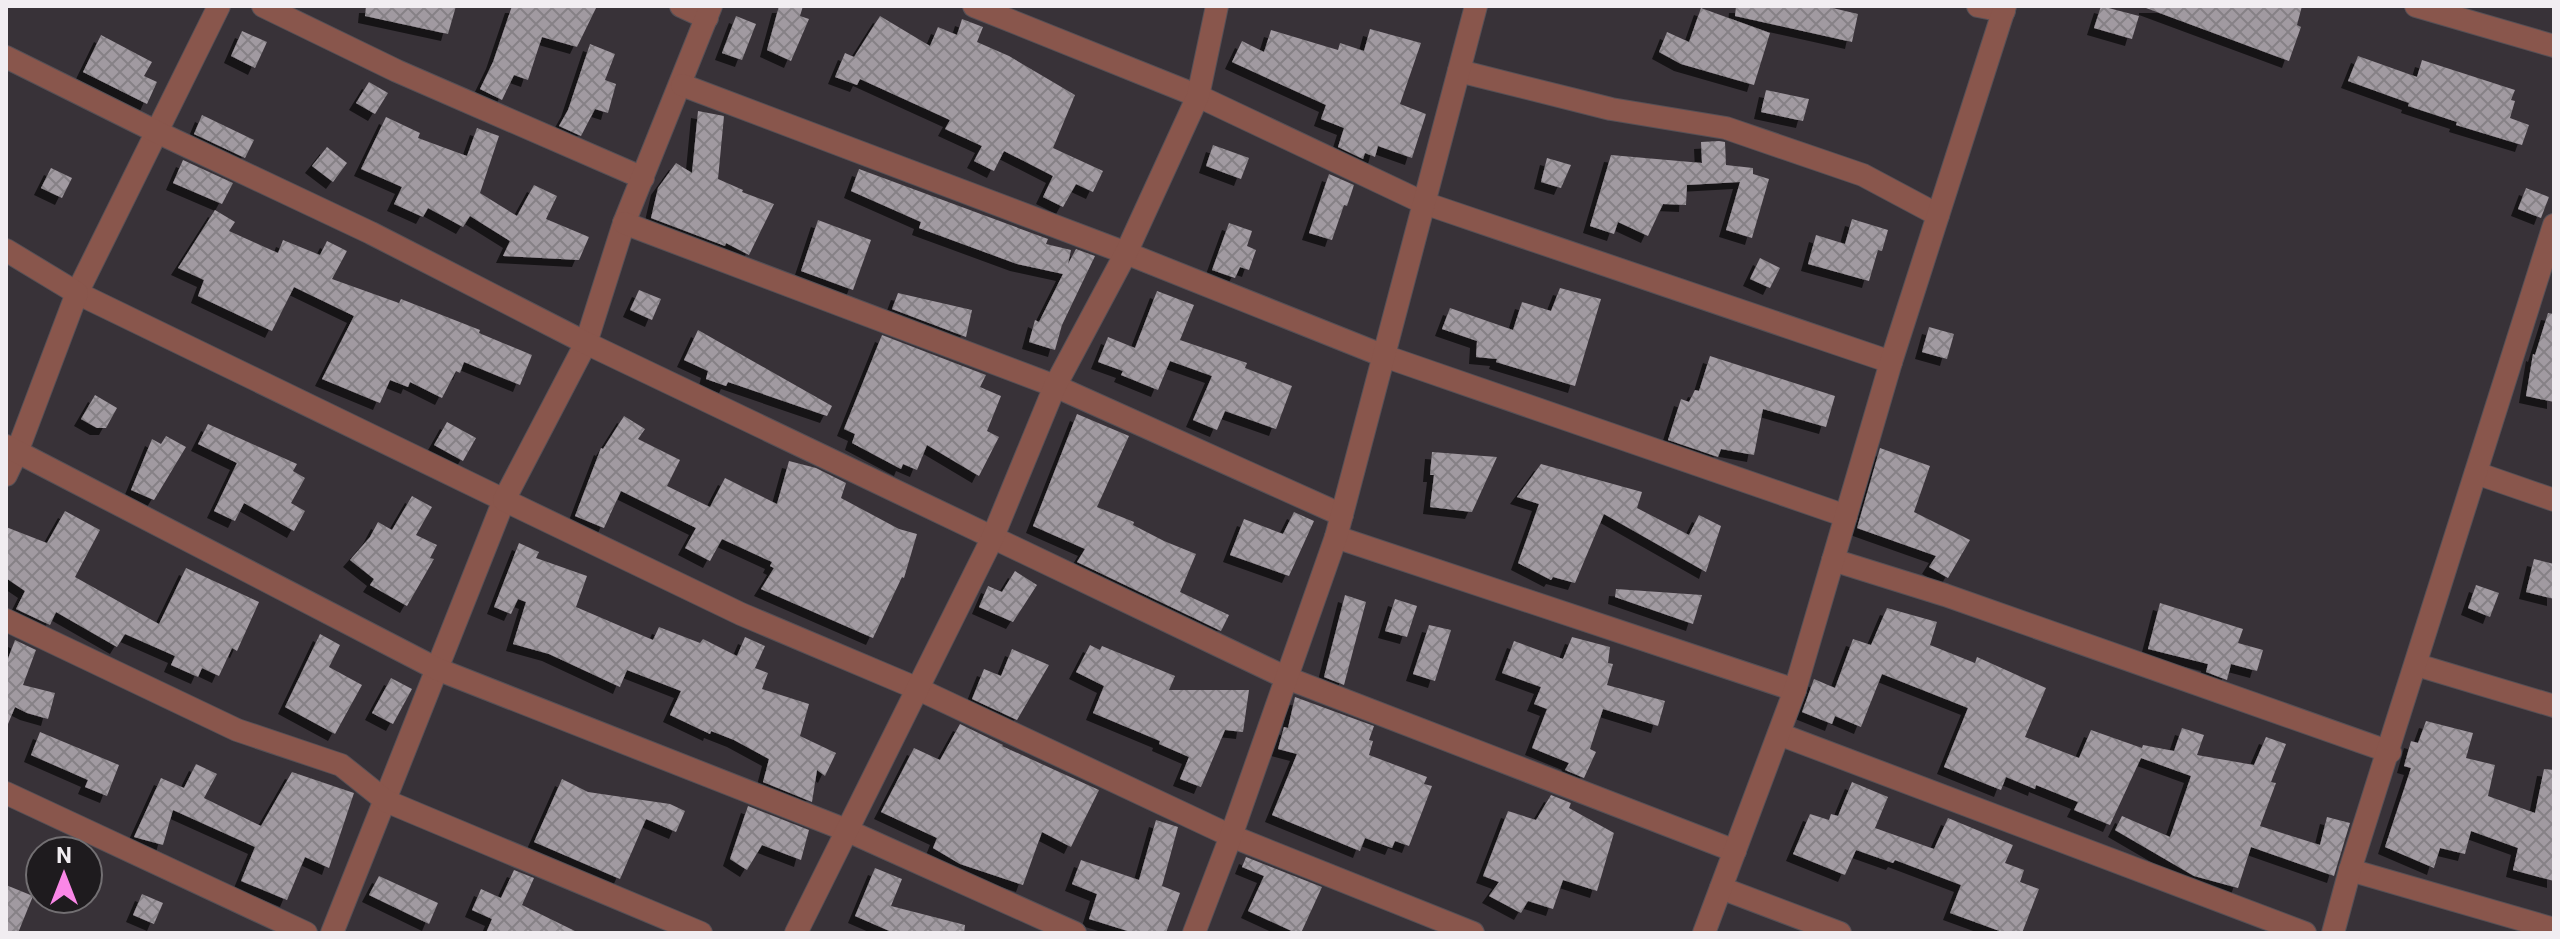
<svg xmlns="http://www.w3.org/2000/svg" width="2560" height="939" viewBox="0 0 2560 939" font-family="Roboto,sans-serif">
<defs>
<pattern id="building-cross-hatch" width="8" height="8" patternUnits="userSpaceOnUse" patternTransform="scale(2)"><rect width="8" height="8" fill="#a19aa1"/><path d="M0 0l8 8M0 8l8-8" fill="none" stroke="#868186"/></pattern>
<filter id="shadow"><feDropShadow dx="-7" dy="7" stdDeviation="0" flood-color="#0009"/></filter>
</defs>
<rect width="100%" height="100%" fill="#383238"/>
<g fill="url(#building-cross-hatch)" filter="url(#shadow)">
<path d="M366,6h90l-8,28 -83,-18z"/>
<path d="M512,6h85l-20,41 -35,-10 -14,43 -14,-5 -12,25 -22,-11 13,-27z"/>
<path d="M779,6h24l-3,10 9,3 -18,42 -24,-11z"/>
<path d="M1736,6h88l34,8 -6,28 -117,-26z"/>
<path d="M2101,6l38,10 -7,23 -38,-11z"/>
<path d="M2146,6h156l-5,19 4,2 -12,34 -143,-53z"/>
<path d="M1701,8l69,25 -16,52 -73,-21 -22,-12 8,-20 22,10z"/>
<path d="M736,16l20,8 -14,36 -20,-7z"/>
<path d="M880,16l50,30 8,-19 19,8 5,-16 21,8 -6,15 32,14 66,39 -22,53 50,23 -10,21 -17,-8 -13,23 -20,-10 10,-21 -49,-25 -10,20 -20,-10 8,-15 -37,-17 5,-9 -90,-41 -3,6 -22,-8 10,-24 9,4z"/>
<path d="M1370,29l51,14 -21,61 26,10 -14,44 -34,-12 -3,11 -10,-4 -2,6 -25,-12 6,-19 -23,-9 5,-14 -94,-43 10,-21 22,11 7,-22 67,20 2,-7 24,8z"/>
<path d="M242,31l25,11 -12,26 -24,-12z"/>
<path d="M101,35l51,27 -8,14 13,6 -10,22 -64,-32z"/>
<path d="M590,44l25,10 -10,26 11,4 -8,29 -13,-4 -14,27 -22,-10 9,-16z"/>
<path d="M2358,56l59,21 5,-17 93,30 -4,10 4,1 -5,17 19,7 -7,20 -66,-20 1,-3 -49,-16 1,-3 -61,-22z"/>
<path d="M369,82l19,11 -13,21 -19,-11z"/>
<path d="M1766,90l43,9 -6,22 -42,-9z"/>
<path d="M698,111l26,5 -6,63 25,11 -1,2 32,12 -25,51 -23,-12 -1,3 -74,-28 7,-30 18,-25 16,10z"/>
<path d="M202,115l52,25 -9,18 -51,-24z"/>
<path d="M386,117l34,16 -2,5 49,18 10,-28 22,8 -19,57 37,23 17,-31 23,11 -11,23 43,18 -10,23 -76,-4 7,-15 -40,-25 -7,11 -35,-19 -5,9 -29,-13 8,-17 -41,-18z"/>
<path d="M1719,141l6,1 1,23 27,3v6l16,5 -17,59 -26,-8 14,-48 -53,3 -1,20 -23,-1 -15,32 -30,-14 -4,12 -24,-8 21,-71 91,8 -1,-21z"/>
<path d="M1213,145l36,13 -8,21 -35,-13z"/>
<path d="M327,147l20,16 -14,19 -21,-16z"/>
<path d="M1547,158l24,7 -10,23 -20,-6z"/>
<path d="M183,160l50,23 -11,21 -49,-21z"/>
<path d="M51,168l21,10 -10,20 -21,-10z"/>
<path d="M859,169l189,70 -2,5 25,6 -3,14 8,-15 19,7 -33,69 -7,25 -26,-8 6,-22 4,2 24,-48 -46,-10 -98,-36 2,-6 -70,-31z"/>
<path d="M1329,174l25,11 -7,21 -3,-1 -12,35 -23,-7z"/>
<path d="M2526,188l23,9 -8,21 -23,-9z"/>
<path d="M215,210l20,12 -6,9 49,22 5,-13 37,15 7,-14 20,10 -15,28 67,24 2,-4 79,31 -1,3 53,22 -12,30 -56,-23 -4,11 -4,-2 -14,27 -32,-16 -2,5 -18,-7 -10,23 -58,-24 32,-63 -60,-29 -22,44 -74,-35 6,-16 -26,-12z"/>
<path d="M1852,219l36,11 -6,21 -4,-1 -9,31 -61,-17 8,-29 29,9z"/>
<path d="M818,220l53,20 -18,50 -52,-19z"/>
<path d="M1229,223l23,8 -5,15 9,4 -7,20 -9,-3 -5,11 -23,-8z"/>
<path d="M1760,258l20,10 -10,20 -20,-9z"/>
<path d="M1560,288l41,11 -26,87 -79,-24 1,-3 -21,-2 1,-16 -35,-12 8,-21 63,22 9,-28 29,9z"/>
<path d="M639,290l22,9 -9,21 -22,-10z"/>
<path d="M1157,291l37,14 -14,35 67,23 -2,5 47,18 -16,43 -51,-18 -8,19 -24,-10 19,-44 -42,-15 -12,29 -37,-15 2,-4 -25,-9 10,-25 27,11z"/>
<path d="M898,293l74,17 -6,27 -74,-28z"/>
<path d="M2548,313l6,1v88l-28,-6 7,-42 2,1z"/>
<path d="M1929,327l25,7 -7,25 -25,-7z"/>
<path d="M698,330l134,76 -5,10 -99,-34 -2,4 -20,-7 2,-8 -24,-11z"/>
<path d="M882,335l104,40 -6,12 21,9 -14,35 12,6 -20,39 -52,-31 -10,25 -14,-6 -2,5 -49,-26 3,-9 -11,-5z"/>
<path d="M1710,356l125,40 -9,31 -63,-18 -9,46 -33,-6 -3,8 -50,-17 13,-41 8,3 6,-12 4,1z"/>
<path d="M95,395l22,13 -11,20h-9l-16,-9z"/>
<path d="M1077,414l52,22 -32,71 37,15 -1,3 31,16 32,13 -16,38 49,23 -8,16 -144,-69 8,-13 -52,-23z"/>
<path d="M624,416l21,13 -7,10 42,21 -13,26 43,21 15,-29 52,26 12,-43 27,7 30,15 -5,15 58,31 18,5 -13,44 -2,-1 -29,61 -112,-49 13,-21 -4,-2 2,-4 -50,-23 -12,22 -25,-13 11,-20 -75,-37 -17,37 -29,-12 26,-68 2,1z"/>
<path d="M447,422l29,16 -13,23 -29,-16z"/>
<path d="M208,424l89,40 -4,7 12,7 -14,25 14,8 -11,20 -50,-28 -9,18 -21,-10 23,-48 -39,-19z"/>
<path d="M166,436l20,11 -32,53 -23,-10 21,-51 9,5z"/>
<path d="M1880,448l50,18 -16,46 56,28 -22,38 -19,-11 7,-11 -79,-28z"/>
<path d="M1432,452l65,5 -25,55 -42,-5 4,-32h-4z"/>
<path d="M1541,464l101,28 -5,16 52,27 10,-20 22,11 -15,46 -102,-58 -29,69 -22,-6 -2,3 -33,-17 21,-59 -22,-7z"/>
<path d="M412,496l20,11 -16,28 21,10 -7,13 4,1 -27,47 -37,-21 4,-6 -24,-19 20,-23 8,-15 14,8z"/>
<path d="M65,511l35,19 -25,47 84,47 27,-56 73,34 -22,49 -5,-3 -13,28 -17,-8 -4,9 -27,-12 4,-9 -50,-22 -8,13 -61,-35 -6,13 -34,-16 9,-18 -19,-13v-51l41,16z"/>
<path d="M1294,512l20,9 -25,55 -59,-21 14,-36 39,15z"/>
<path d="M519,543l20,9 -3,6 51,18 -11,31 77,33 6,-13 41,16 3,-4 34,17 8,-19 20,9 -10,22 13,5 -6,16 47,15 -9,32 36,17 -11,23 -8,-6 -5,32 -49,-20 6,-23 -35,-19 -23,-9 -1,3 -40,-19 11,-24 -54,-21 -7,17 -71,-33 -36,-10 13,-42 -8,-3 -7,15 -17,-7z"/>
<path d="M2534,559l20,5v35l-28,-7z"/>
<path d="M1015,571l22,14 -24,37 -34,-15 9,-21 14,6z"/>
<path d="M2476,585l23,8 -9,24 -22,-9z"/>
<path d="M1616,589l86,6 -9,29 -78,-27z"/>
<path d="M1345,595l21,7 -22,83 -20,-8z"/>
<path d="M1395,599l22,7 -10,31 -22,-6z"/>
<path d="M2160,603l83,26 -5,14 25,7 -6,21 -26,-7 -4,16 -21,-8 2,-8 -60,-15z"/>
<path d="M1887,608l50,14 -7,23 45,18 2,-6 69,31 -21,49 54,21 12,-28 51,18 1,-3 31,6 8,-23 22,7 -7,20 57,10 12,-28 20,7 -15,38 5,1 -16,43 60,19 7,-28 23,6 -16,53 -83,-29 -13,41 -44,-12 -79,-46 7,-14 48,21 21,-61 -50,-18 -31,67 -36,-15 4,-8 -42,-17 -1,4 -29,-12 -5,13 -57,-23 24,-59 -86,-34 -21,53 -26,-11 -3,8 -30,-12 12,-33 21,9 18,-49 18,6z"/>
<path d="M1429,625l22,5 -16,51 -22,-7z"/>
<path d="M320,634l20,11 -11,22 33,18 -27,49 -50,-27z"/>
<path d="M1572,637l38,10 -2,16 5,1 -6,21 58,16 -7,25 -55,-17 -13,40 6,3 -12,26 -19,-8 4,-7 -37,-15 15,-39 -13,-5 7,-17 -39,-14 12,-32 49,18z"/>
<path d="M15,640l21,10 -13,35 32,8 -7,26 -21,-6 -12,-6 -7,17 -2,-1v-59z"/>
<path d="M1090,645l10,5 2,-4 73,30 -6,14h80l-6,42 -18,-2 -24,57 -21,-8 9,-22 -30,-13 1,-3 -67,-28 11,-27 -28,-14z"/>
<path d="M1012,649l37,16 -32,55 -45,-21 12,-30 17,7z"/>
<path d="M391,678l21,11 -19,35 -21,-11z"/>
<path d="M1295,697l79,29 -5,14 4,1 -4,14 58,22 -3,7 8,2 -23,60 -14,-5 -3,7 -27,-10 -5,13 -88,-36 25,-61 -19,-5 6,-22 4,1z"/>
<path d="M2426,721l47,12 -7,25 29,7 -7,31 47,17 9,-44 10,1v111l-41,-11 5,-22 -47,-17 -6,23 -25,-6 -6,20 -49,-21 26,-79 -7,-2 7,-25 7,2z"/>
<path d="M960,724l43,21 -1,1 97,44 -28,57 -29,-15 -19,53 -63,-21 -27,-16 4,-10 -56,-26 33,-64 26,12z"/>
<path d="M40,732l79,33 -12,31 -22,-9 3,-7 -57,-25z"/>
<path d="M196,764l21,10 -13,24 57,28 31,-54 62,21 -25,75 -24,-11 -18,43 -46,-19 14,-34 -82,-37 -10,35 -29,-8 27,-59 23,10z"/>
<path d="M562,779l26,13 82,12 15,7 -9,21 -30,-13 -26,60 -86,-37z"/>
<path d="M1852,782l36,15 -13,31 59,21 14,-31 65,27 -8,18 19,7 -4,12 19,7 -17,44h-17l-55,-20 11,-28 -66,-25 -2,3 -37,-13 -11,25 -52,-21 17,-40 19,6 2,-6 7,2z"/>
<path d="M1551,795l20,8 -2,5 45,25 -17,58 -34,-11 -10,29 -25,-8 -7,12 -32,-17 10,-14 -16,-6 25,-65 28,9z"/>
<path d="M748,806l61,24 -8,30 -39,-15 -15,25 -17,-11z"/>
<path d="M1156,820l22,7 -16,59 18,7 -14,40h-32l-45,-14 8,-25 -25,-10 9,-24 58,20z"/>
<path d="M1246,857l76,30 -21,46h-5l-48,-22 16,-35 -22,-9z"/>
<path d="M875,868l27,11 -11,27 74,19 -1,8h-70l-39,-17z"/>
<path d="M514,870l20,8 -12,27 57,28h-93l6,-14 -20,-9 9,-21 20,9z"/>
<path d="M379,876l59,27 -9,21 -60,-29z"/>
<path d="M6,885l27,11 -15,37h-12z"/>
<path d="M142,894l21,9 -9,21 -21,-9z"/>
</g>
<g fill="none" stroke-linecap="round" stroke-linejoin="round">
<g stroke="#565056" stroke-width="24">
<g id="minor">
<path d="M219,6l-142,287 427,207 -172,433"/>
<path d="M263,6l134,65 246,107"/>
<path d="M681,6l26,12"/>
<path d="M711,6l-87,217 -38,120 -82,157 237,114 175,74 315,148 242,97"/>
<path d="M974,6l224,90 226,107 467,159"/>
<path d="M1978,6l26,5"/>
<path d="M2416,6l138,40"/>
<path d="M6,57l151,75 214,101 215,110 701,335 448,173"/>
<path d="M1459,71l152,38 115,19 137,47 75,40"/>
<path d="M682,85l444,168 258,103 462,160"/>
<path d="M624,223l431,163 287,129"/>
<path d="M6,250l71,43 -60,159 -11,23"/>
<path d="M6,446l431,223 409,161 229,103"/>
<path d="M2476,473l78,27"/>
<path d="M1336,537l459,153"/>
<path d="M1833,560l112,35 445,157"/>
<path d="M6,620l231,110 104,35 45,36 315,132"/>
<path d="M2417,665l137,41"/>
<path d="M1779,734l526,199"/>
<path d="M6,793l300,140"/>
<path d="M2350,870l204,59"/>
<path d="M1721,888l119,45"/>
<path d="M796,933l196,-394 63,-153 71,-133 72,-157 19,-90"/>
<path d="M1194,933l37,-97 105,-299 140,-531"/>
<path d="M1704,933l91,-243 96,-328 114,-356"/>
<path d="M2333,933l17,-63 204,-645"/>
</g>
</g>
<use href="#minor" stroke="#89564c" stroke-width="22"/>
</g>
<rect width="2560" height="939" fill="none" stroke="#f1edf1" stroke-width="16"/>
<g transform="translate(64 875)"><circle r="38" fill="#1e1b1e" stroke="#726f72" stroke-width="2"/>
<path d="M0-6L14 30L0 20L-14 30Z" fill="#fa87e7"/>
<text y="-12" font-size="22" font-weight="bold" text-anchor="middle" fill="#f1edf1">N</text>
</g>
</svg>
